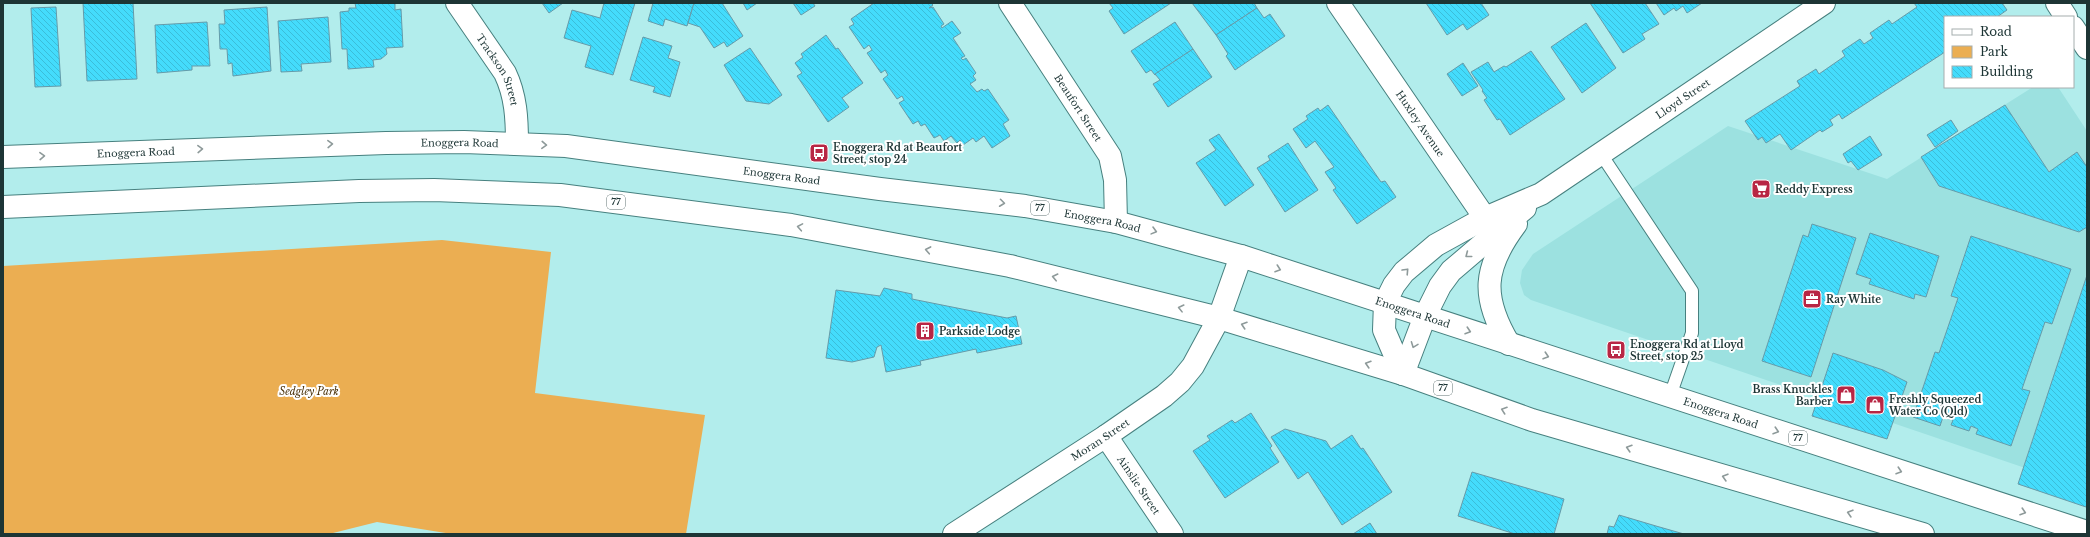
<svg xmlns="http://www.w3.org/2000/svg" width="2090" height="537" viewBox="0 0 2090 537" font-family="'Libre Baskerville',serif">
<defs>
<pattern id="building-back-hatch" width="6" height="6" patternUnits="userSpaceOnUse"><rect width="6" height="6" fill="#44dcfc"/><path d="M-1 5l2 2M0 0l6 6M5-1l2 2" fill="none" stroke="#3bbdd9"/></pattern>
</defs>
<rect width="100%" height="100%" fill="#b2edec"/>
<path fill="#9ce1e0" d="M2033,87h25l29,44v358l-556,-189 -7,-5 -4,-12 2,-13 11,-16 195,-128 159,53z"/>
<path fill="#ebae52" d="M442,240l109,12 -16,141 170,22 -19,119h-234l-75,-12 -48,12h-326v-268z"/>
<g fill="url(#building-back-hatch)" stroke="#669ba9">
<path d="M83,3h50l4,76 -50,2z"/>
<path d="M355,3h40v7l6,-1 2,38 -17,1 1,6 -6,5 -8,1 1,7 -26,2 -1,-20h-5l-2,-37 9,-1v-3h7z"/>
<path d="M542,3h21l-14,10z"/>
<path d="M604,3h31l-22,72 -28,-8 6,-21 -27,-8 8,-28 28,8z"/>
<path d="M653,3h41l-7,23 -22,-7 -2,7 -15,-5z"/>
<path d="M694,3h28l21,33 -16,11 -3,-5 -10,6 -14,-21 -12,-4z"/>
<path d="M743,3h14l-10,7z"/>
<path d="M793,3h20l2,3 -14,9z"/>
<path d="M874,3h57l2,2 -4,3 4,-1 11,17 -3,2 1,2 10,-7 9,12 -8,5 12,18 -4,2 2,2 3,-2 10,15 -3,3 3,4 -6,4 7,8 5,-3 2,2 4,-2 21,31 -6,4 7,12 -18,12 -8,-12 -8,6 -3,-4 -10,7 -3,-5 -3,3 -6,-7 -7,5 -4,-6 -6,3 -9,-14 -4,2 -3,-5 -5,3 -14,-21 5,-3 -2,-4 -5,3 -14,-20 5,-4 -3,-5 -4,3 -14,-20 5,-3 -3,-5 -5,4 -15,-22 5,-3 -3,-5z"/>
<path d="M1109,3h62l-47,31 -15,-23 4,-3z"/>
<path d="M1192,3h62l3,5 -41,27z"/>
<path d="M1426,3h55l8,12 -22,15 -4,-6 -16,11z"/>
<path d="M1590,3h55l14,21 -17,10 3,5 -22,14z"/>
<path d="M1656,3h46l-15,10 -4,-7 -7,5 -2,-3 -10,7z"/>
<path d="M1914,3h88l5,7 -10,7h-52v35l-103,67 -3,-5 -9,6 3,5 -11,7 -2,-2 -29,20 -11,-16 -14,9 -4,-6 -4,3 -13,-19 55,-35 -3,-5 19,-12 3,5 26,-18 -3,-5 18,-12 4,5 9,-6 -3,-5 19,-13 3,4 25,-17z"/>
<path d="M56,7l5,79 -26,1 -4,-79z"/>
<path d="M267,7l4,64 -38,5 -1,-13 -4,1 -1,-15h-7l-1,-25h6l-1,-14z"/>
<path d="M1257,8l7,10 6,-4 15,22 -50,34 -9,-14 2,-2 -12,-19z"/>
<path d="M328,17l3,45 -30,2 1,7 -21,1 -3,-51z"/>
<path d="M207,22l3,44h-18v4l-35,3 -2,-48z"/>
<path d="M1175,22l18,27 -38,26 -4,-5 -5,3 -15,-22z"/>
<path d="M1586,23l30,45 -34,25 -31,-46z"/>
<path d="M826,35l10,14 2,-1 25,35 -21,15 7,9 -21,15 -31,-46 5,-3 -7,-10 8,-6 -2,-3z"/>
<path d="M643,37l29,9 -4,12 12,4 -10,35 -17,-5 2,-5 -25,-7z"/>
<path d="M750,48l32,47 -13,9 -23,-3 -22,-36z"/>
<path d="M1193,49l19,28 -44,30 -15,-23 7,-4 -5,-6z"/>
<path d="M1531,51l34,48 -55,36 -10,-16 -3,1 -13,-20 3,-2 -5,-7 1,-1 -12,-18 17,-10 6,10 10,-6 2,1z"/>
<path d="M1463,63l15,23 -16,10 -15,-22z"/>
<path d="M1328,105l53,77 4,-1 11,16 -39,27 -24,-34 3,-2 -11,-16 9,-5 -19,-26 -9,7 -13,-19 15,-10 -2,-3 12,-8 2,3z"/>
<path d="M2005,105l44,67 28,-20 10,15v60l-8,5 -140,-46 -18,-29z"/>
<path d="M1951,120l7,11 -23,16 -8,-12z"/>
<path d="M1219,134l35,51 -29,21 -29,-43 20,-13 -7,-10z"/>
<path d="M1870,136l12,19 -24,15 -7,-9 -3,2 -5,-9z"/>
<path d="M1288,143l30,47 -33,22 -28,-44 13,-8 -2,-4z"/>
<path d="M1812,224l44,14 -45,139 -49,-16 41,-126 5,2z"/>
<path d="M1870,233l69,23 -13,41 -11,-3 -1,5 -45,-15 2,-5 -15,-5z"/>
<path d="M1971,236l100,33 -19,55 -7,-2 -23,67 8,2 -19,55 -35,-12 2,-5 -7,-3 -2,5 -18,-6 2,-5 -10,-3 -3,9 -27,-9 22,-65 4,1 19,-55 -7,-2z"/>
<path d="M2087,275v228l-1,4 -68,-23z"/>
<path d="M884,288l28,6v5l95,19 9,-2 6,28 -45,9 -1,-4 -56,12 1,4 -35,7 -5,-27 -4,2 -3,10 -22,5 -26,-4 10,-68 44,6z"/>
<path d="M1833,353l50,17 24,12 -20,57 -75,-23z"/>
<path d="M1251,413l21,33 -2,2 9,14 -54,36 -32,-47 17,-11 -3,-4 25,-16 3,3z"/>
<path d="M1285,429l41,12 5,8 21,-14 9,14 2,-1 29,44 -50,33 -34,-53 -10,7 -27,-42z"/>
<path d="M1472,472l92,27 -10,35h-39l-57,-18z"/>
<path d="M1619,515l37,11 28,8h-77l2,-8 5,1z"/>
<path d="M1370,523l7,11h-24z"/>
</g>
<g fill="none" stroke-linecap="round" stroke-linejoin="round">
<g stroke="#47807f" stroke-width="14">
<path id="service" d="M1601,154l91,137v42l-22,63"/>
</g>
<g stroke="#47807f" stroke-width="24">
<g id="minor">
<path id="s1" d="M457,3l48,70c11,23 12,46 12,71"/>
<path id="s2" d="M1010,3l100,153 5,24 1,42"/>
<path id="s3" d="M1338,3l147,215"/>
<path d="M2057,3l9,14"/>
<path d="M2073,27l14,21"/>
<path id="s4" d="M1106,436l66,98"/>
<path id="s5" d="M954,534l152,-98 58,-40 16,-14 13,-16 26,-48"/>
</g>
</g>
<g stroke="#47807f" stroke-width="24">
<g id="tertiary">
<path id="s6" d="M1385,303l9,-18 10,-13 32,-27 49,-27 56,-24 283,-191"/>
<path d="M1425,316l15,-30 11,-15 74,-63"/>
<path d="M1509,344c-28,-47 -26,-76 7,-120"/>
</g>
</g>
<g stroke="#47807f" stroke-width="24">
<g id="primary">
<path id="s7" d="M3,157l383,-14 78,-1 102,4 314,43 145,17 91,16 125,34 846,276"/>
<path d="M3,207l356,-16 75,-1 126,5 231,30 219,41 209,52 184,56 129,46 391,114"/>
<path d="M1385,303l-1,27 19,44"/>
<path d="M1219,318l22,-62"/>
<path d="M1403,374l22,-58"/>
</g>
</g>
<use href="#service" stroke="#fff" stroke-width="12"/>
<use href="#minor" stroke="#fff" stroke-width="22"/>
<use href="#tertiary" stroke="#fff" stroke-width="22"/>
<use href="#primary" stroke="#fff" stroke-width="22"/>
</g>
<defs><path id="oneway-chevron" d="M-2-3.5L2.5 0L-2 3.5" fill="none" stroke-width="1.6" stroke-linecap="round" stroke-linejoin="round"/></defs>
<g stroke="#8e9a9a">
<use href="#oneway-chevron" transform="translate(330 144) rotate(-2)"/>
<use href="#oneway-chevron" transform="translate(544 145) rotate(3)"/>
<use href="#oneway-chevron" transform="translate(200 149) rotate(-2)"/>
<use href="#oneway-chevron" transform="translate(42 156) rotate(-2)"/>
<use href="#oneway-chevron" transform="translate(1002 203) rotate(7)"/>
<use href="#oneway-chevron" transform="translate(800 227) rotate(-170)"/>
<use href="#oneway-chevron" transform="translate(1154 231) rotate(15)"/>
<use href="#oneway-chevron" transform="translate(928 250) rotate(-169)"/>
<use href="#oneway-chevron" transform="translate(1468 255) rotate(142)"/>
<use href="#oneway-chevron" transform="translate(1278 269) rotate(19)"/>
<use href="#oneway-chevron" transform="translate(1406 271) rotate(-47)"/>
<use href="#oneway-chevron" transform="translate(1055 277) rotate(-167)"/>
<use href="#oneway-chevron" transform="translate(1181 308) rotate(-166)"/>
<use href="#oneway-chevron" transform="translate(1244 325) rotate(-162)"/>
<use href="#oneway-chevron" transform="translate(1468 331) rotate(18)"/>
<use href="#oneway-chevron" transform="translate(1414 345) rotate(111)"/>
<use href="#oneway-chevron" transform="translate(1546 356) rotate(18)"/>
<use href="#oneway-chevron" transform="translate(1368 364) rotate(-163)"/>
<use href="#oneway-chevron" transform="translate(1504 410) rotate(-161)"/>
<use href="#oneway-chevron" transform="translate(1776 431) rotate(18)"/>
<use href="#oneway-chevron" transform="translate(1629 448) rotate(-163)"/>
<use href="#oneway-chevron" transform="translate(1899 471) rotate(18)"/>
<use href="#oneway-chevron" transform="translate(1725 477) rotate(-164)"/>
<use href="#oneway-chevron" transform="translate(2023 512) rotate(18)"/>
<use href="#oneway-chevron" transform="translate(1850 513) rotate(-164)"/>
</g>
<defs>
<g id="bus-square" transform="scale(1)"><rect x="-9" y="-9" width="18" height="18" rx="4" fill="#b82644" stroke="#fff"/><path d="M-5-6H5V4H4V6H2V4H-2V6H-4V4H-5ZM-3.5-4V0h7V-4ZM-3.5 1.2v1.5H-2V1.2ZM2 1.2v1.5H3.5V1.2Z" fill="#fff"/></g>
<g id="supermarket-square" transform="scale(1)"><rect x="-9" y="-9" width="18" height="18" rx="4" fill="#b82644" stroke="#fff"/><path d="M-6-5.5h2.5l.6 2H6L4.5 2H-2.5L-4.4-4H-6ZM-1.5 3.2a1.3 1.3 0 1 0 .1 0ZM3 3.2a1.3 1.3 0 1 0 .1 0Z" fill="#fff"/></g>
<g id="office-square" transform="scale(1)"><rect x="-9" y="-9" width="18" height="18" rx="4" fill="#b82644" stroke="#fff"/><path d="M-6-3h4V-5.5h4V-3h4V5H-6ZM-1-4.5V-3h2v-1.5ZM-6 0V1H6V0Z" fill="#fff"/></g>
<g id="building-square" transform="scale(1)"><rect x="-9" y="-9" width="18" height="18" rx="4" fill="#b82644" stroke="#fff"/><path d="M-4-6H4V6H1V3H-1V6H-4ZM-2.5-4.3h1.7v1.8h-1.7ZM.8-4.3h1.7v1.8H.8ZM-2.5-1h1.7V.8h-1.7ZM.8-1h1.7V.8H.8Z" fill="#fff"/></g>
<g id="shop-square" transform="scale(1)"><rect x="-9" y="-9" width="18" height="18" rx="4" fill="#b82644" stroke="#fff"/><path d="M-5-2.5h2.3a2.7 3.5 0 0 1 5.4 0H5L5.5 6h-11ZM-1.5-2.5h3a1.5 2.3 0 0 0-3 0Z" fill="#fff"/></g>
</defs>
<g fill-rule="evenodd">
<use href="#bus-square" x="819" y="153"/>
<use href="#supermarket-square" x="1761" y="189"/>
<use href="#office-square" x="1812" y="299"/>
<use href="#building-square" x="925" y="331"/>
<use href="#bus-square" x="1616" y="350"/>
<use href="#shop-square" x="1846" y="395"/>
<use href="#shop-square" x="1875" y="405"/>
</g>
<g text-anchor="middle" stroke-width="4" stroke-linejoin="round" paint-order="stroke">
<g fill="#fff" stroke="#617272" stroke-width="1">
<rect x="607" y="195" width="18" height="14" rx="3"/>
<rect x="1031" y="201" width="18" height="14" rx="3"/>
<rect x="1434" y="381" width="18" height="14" rx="3"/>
<rect x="1789" y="431" width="18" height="14" rx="3"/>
</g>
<g font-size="9" font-weight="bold" fill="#1d3535">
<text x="616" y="205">77</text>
<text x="1040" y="211">77</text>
<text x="1443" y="391">77</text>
<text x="1798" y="441">77</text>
</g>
<g font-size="10" fill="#1d3535" stroke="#fff">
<text dy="4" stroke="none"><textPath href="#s1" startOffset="79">Trackson Street</textPath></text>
<text dy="4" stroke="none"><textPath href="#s6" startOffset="366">Lloyd Street</textPath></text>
<text dy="4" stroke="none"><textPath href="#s2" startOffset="125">Beaufort Street</textPath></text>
<text dy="4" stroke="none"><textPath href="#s3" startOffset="146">Huxley Avenue</textPath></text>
<text dy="4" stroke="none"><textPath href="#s7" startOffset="457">Enoggera Road</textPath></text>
<text dy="4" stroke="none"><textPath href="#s7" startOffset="133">Enoggera Road</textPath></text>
<text dy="4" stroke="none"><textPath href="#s7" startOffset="781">Enoggera Road</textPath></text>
<text dy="4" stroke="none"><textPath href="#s7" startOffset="1105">Enoggera Road</textPath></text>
<text dy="4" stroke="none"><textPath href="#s7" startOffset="1429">Enoggera Road</textPath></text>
<text dy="4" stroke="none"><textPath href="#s7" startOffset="1753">Enoggera Road</textPath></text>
<text dy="4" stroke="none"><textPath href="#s5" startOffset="174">Moran Street</textPath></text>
<text dy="4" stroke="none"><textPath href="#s4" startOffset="59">Ainslie Street</textPath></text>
</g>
<g font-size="10" font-weight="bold" fill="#1d3535" stroke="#fff" text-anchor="start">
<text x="833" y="151">Enoggera Rd at Beaufort<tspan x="833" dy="12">Street, stop 24</tspan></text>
<text x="1775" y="193">Reddy Express</text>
<text x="1826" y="303">Ray White</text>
<text x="939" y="335">Parkside Lodge</text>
<text x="1630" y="348">Enoggera Rd at Lloyd<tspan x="1630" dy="12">Street, stop 25</tspan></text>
<text x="1832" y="393" text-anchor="end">Brass Knuckles<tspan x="1832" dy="12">Barber</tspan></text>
<text x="1889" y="403">Freshly Squeezed<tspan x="1889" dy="12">Water Co (Qld)</tspan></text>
</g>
<g font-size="10" font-style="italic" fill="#482f06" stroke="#fff">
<text x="309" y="395">Sedgley Park</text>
</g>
</g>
<rect width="2090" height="537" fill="none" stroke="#1d3535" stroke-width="8"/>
<rect x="1944" y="16" width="130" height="72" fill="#ffffff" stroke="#a5aeae"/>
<rect x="1952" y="29" width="20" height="6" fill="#ffffff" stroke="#a5aeae"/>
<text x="1980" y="36" font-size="12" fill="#1d3535">Road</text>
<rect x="1952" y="46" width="20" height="12" fill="#ebae52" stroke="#a5aeae"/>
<text x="1980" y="56" font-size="12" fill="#1d3535">Park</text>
<rect x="1952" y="66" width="20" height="12" fill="url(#building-back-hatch)" stroke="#a5aeae"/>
<text x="1980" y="76" font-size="12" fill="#1d3535">Building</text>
</svg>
